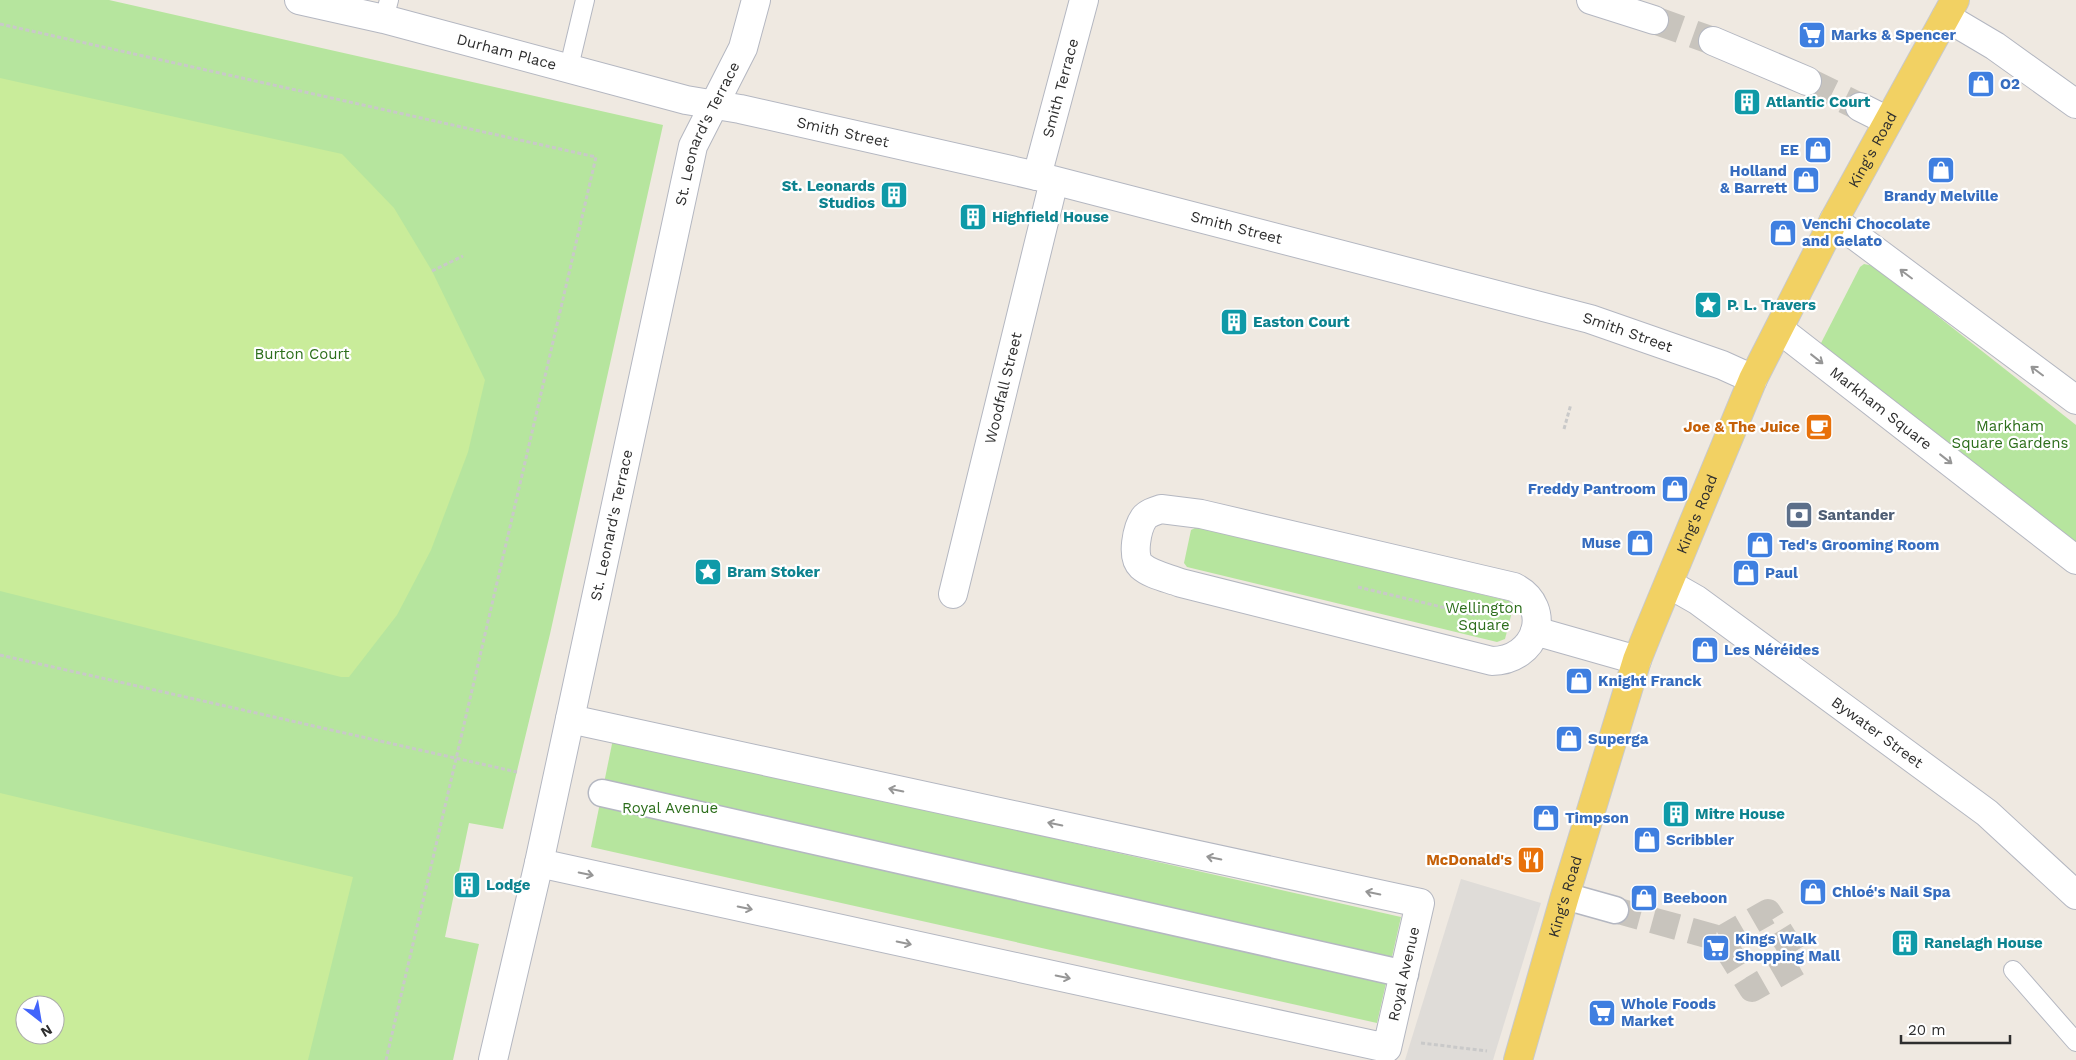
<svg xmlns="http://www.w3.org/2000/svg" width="2076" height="1060" viewBox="0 0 2076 1060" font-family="'Work Sans',sans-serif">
<rect width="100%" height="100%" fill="#efe9e1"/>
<g fill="#b6e59e" fill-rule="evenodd">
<path d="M0,0h109l554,125 -113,509 -47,195 -34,-6 -24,114 34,7 -26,116h-453zM25,1005h30v30h-30z"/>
<path d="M1864,264l10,2 202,159v124l-256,-204 40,-78z"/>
<path d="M1199,526l310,75 4,7 -8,31 -8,3 -310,-75 -3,-4 7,-33z"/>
<path d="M613,739l788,178 -24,106 -786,-176z"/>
</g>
<g fill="#c9ec9a" fill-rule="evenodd">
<path d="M0,78l342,76 52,54 38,63 53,109 -17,72 -37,98 -34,65 -48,62h-8l-341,-86z"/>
<path d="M0,793l353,84 -45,183h-308zM25,1005h30v30h-30z"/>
</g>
<path fill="#dfdcd8" d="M1461,879l80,24 -48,157h-88z"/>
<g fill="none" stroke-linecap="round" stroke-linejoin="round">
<path stroke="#c8c4bd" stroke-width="26" stroke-dasharray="26 13" stroke-linecap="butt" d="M1615,910l106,29 31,50 47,-27 -31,-50 -47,27"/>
<g stroke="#c8c4bd" stroke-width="28" stroke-dasharray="28 14" stroke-linecap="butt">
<path d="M1654,20l59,21"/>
<path d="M1807,81l53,26"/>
</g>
<g stroke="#b4b7c1" stroke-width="20">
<g id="service">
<path d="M384,19l5,-19"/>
<path d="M569,67l16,-67"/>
<path d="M2013,970l63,72"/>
</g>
</g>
<g stroke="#b4b7c1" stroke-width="29">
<g id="pedestrian">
<path d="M602,793l803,181"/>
<path d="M1565,896l50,14"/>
</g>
</g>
<g stroke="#b4b7c1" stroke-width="30">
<g id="minor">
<path id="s1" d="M299,0l85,19 302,81 54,9 297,67 553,143 132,46 31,14"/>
<path d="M1591,0l63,20"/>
<path d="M1946,17l49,29 81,58"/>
<path d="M1713,41l94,40"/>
<path d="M1860,107l28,14"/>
<path id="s2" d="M1037,176l47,-176"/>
<path d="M1834,220l242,180"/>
<path id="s3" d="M1779,329l297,231"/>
<path d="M1161,509l40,5 313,73c41,21 22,74 -22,74l-311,-78c-13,-5 -30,-8 -40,-17 -10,-9 -4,-38 3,-48 4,-5 11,-7 17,-9z"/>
<path id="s4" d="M1669,584l28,16 290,213 89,82"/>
<path id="s5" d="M953,594l101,-413"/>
<path d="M1535,631l102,29"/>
<path id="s6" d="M539,863l848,185 33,-145 -850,-184"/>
<path id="s7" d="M493,1060l46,-197 154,-717 50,-98 13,-48"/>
</g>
</g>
<g stroke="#c9c9c9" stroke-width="30">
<g id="primary">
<path id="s8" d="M1518,1060l47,-164 72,-236 12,-30 104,-251 81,-159 121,-220"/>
</g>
</g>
<g stroke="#c9c9c9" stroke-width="3" stroke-dasharray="4 2.5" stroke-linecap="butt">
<path d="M0,24l596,133 -210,903"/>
<path d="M432,271l31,-15"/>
<path d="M1564,429l7,-25"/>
<path d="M1358,587l117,28"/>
<path d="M0,655l517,117"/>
<path d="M1421,1043l66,8"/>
</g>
<use href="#service" stroke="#fff" stroke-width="18"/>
<use href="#pedestrian" stroke="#fff" stroke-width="26"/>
<use href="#minor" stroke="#fff" stroke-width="28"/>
<use href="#primary" stroke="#f2d163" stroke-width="28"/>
</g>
<defs><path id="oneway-shaft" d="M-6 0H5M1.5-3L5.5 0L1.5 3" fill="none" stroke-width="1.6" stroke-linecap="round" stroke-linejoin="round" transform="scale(1.25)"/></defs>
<g stroke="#969696">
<use href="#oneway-shaft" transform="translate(1906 274) rotate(-143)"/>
<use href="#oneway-shaft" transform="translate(1817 359) rotate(38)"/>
<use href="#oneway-shaft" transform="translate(2037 371) rotate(-143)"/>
<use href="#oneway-shaft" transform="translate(1946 459) rotate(38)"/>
<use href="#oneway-shaft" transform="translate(896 790) rotate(-168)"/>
<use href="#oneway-shaft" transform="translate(1055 824) rotate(-168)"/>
<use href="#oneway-shaft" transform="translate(1214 858) rotate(-168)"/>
<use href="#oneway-shaft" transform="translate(586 874) rotate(12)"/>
<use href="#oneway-shaft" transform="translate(1373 893) rotate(-168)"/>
<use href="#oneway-shaft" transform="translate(745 908) rotate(12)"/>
<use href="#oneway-shaft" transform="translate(904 943) rotate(12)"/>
<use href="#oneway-shaft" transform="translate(1063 977) rotate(12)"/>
</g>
<defs>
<g id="supermarket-square" transform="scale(1.4375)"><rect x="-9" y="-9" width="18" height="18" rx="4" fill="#3f7fe0" stroke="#fff"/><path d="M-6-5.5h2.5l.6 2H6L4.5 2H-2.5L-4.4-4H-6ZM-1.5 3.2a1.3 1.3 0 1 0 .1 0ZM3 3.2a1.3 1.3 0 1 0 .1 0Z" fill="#fff"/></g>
<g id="shop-square" transform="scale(1.4375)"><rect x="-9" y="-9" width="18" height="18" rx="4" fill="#3f7fe0" stroke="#fff"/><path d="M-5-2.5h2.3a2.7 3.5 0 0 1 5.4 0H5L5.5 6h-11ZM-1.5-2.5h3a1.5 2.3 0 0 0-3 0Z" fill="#fff"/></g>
<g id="building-square" transform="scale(1.4375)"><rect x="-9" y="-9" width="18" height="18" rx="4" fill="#0f9aa8" stroke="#fff"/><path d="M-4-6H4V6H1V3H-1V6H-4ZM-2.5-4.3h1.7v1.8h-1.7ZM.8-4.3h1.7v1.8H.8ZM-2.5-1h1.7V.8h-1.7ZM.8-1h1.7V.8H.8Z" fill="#fff"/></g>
<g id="sight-square" transform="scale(1.4375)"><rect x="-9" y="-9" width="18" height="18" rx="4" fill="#0f9aa8" stroke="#fff"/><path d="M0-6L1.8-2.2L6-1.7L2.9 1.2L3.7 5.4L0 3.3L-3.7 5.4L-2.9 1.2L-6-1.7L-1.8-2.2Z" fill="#fff"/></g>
<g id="cafe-square" transform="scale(1.4375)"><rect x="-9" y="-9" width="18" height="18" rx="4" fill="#e8710a" stroke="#fff"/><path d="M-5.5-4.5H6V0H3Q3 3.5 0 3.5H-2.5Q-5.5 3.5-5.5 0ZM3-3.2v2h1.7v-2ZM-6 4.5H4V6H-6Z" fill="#fff"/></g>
<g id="bank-square" transform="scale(1.4375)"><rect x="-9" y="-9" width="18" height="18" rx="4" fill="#5c6f8a" stroke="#fff"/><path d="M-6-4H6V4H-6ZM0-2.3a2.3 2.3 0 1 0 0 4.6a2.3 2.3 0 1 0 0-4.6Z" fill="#fff"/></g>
<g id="restaurant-square" transform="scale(1.4375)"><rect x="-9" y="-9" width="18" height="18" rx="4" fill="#e8710a" stroke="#fff"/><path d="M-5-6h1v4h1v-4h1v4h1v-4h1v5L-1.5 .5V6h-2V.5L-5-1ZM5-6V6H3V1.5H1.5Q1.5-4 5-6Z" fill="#fff"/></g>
</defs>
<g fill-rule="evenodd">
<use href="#supermarket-square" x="1812" y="35"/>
<use href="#shop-square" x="1981" y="84"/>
<use href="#building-square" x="1747" y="102"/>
<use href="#shop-square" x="1818" y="150"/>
<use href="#shop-square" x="1941" y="170"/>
<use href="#shop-square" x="1806" y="180"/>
<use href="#building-square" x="894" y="195"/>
<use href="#building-square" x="973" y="217"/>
<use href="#shop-square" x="1783" y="233"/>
<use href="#sight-square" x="1708" y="305"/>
<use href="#building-square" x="1234" y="322"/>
<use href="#cafe-square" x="1819" y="427"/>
<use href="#shop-square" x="1675" y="489"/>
<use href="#bank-square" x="1799" y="515"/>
<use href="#shop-square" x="1640" y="543"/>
<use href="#shop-square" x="1760" y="545"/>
<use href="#sight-square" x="708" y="572"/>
<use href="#shop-square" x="1746" y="573"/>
<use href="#shop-square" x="1705" y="650"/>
<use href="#shop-square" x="1579" y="681"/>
<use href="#shop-square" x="1569" y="739"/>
<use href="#building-square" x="1676" y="814"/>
<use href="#shop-square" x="1546" y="818"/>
<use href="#shop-square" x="1647" y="840"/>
<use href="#restaurant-square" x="1531" y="860"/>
<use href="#building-square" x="467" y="885"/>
<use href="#shop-square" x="1813" y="892"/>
<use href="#shop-square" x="1644" y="898"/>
<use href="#building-square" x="1905" y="943"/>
<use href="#supermarket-square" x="1716" y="948"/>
<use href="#supermarket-square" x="1602" y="1013"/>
</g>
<g text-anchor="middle" stroke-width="4.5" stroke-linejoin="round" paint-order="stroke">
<g font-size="15" font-weight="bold" fill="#366cbe" stroke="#fff" text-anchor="start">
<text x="1831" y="40">Marks &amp; Spencer</text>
<text x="2000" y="89">O2</text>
<text x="1799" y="155" text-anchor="end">EE</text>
<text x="1787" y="176" text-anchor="end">Holland<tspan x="1787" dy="17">&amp; Barrett</tspan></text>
<text x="1941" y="201" text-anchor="middle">Brandy Melville</text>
<text x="1802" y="229">Venchi Chocolate<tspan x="1802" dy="17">and Gelato</tspan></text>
<text x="1656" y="494" text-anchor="end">Freddy Pantroom</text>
<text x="1621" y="548" text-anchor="end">Muse</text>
<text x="1779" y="550">Ted's Grooming Room</text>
<text x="1765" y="578">Paul</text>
<text x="1724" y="655">Les Néréides</text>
<text x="1598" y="686">Knight Franck</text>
<text x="1588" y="744">Superga</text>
<text x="1565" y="823">Timpson</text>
<text x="1666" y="845">Scribbler</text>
<text x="1832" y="897">Chloé's Nail Spa</text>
<text x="1663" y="903">Beeboon</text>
<text x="1735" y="944">Kings Walk<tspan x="1735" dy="17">Shopping Mall</tspan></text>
<text x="1621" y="1009">Whole Foods<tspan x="1621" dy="17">Market</tspan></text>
</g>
<g font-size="15" fill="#2e2e2e" stroke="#fff">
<text dy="5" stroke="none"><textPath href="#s1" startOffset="214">Durham Place</textPath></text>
<text dy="5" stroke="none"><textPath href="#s2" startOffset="91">Smith Terrace</textPath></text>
<text dy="5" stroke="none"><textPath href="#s1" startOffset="560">Smith Street</textPath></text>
<text dy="5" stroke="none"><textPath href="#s7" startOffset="952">St. Leonard's Terrace</textPath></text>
<text dy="5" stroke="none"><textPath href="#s8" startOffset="980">King's Road</textPath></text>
<text dy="5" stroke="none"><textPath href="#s1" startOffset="965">Smith Street</textPath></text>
<text dy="5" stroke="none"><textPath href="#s1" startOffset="1370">Smith Street</textPath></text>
<text dy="5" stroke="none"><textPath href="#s5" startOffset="212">Woodfall Street</textPath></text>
<text dy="5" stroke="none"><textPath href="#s3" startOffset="129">Markham Square</textPath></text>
<text dy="5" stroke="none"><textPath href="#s8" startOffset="575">King's Road</textPath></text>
<text dy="5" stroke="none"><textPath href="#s7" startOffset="548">St. Leonard's Terrace</textPath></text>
<text dy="5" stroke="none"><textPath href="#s4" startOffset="256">Bywater Street</textPath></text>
<text dy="5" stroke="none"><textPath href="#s8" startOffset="170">King's Road</textPath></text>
<text dy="5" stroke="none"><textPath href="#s6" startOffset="944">Royal Avenue</textPath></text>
</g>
<g font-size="15" font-weight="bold" fill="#0d838f" stroke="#fff" text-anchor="start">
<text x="1766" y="107">Atlantic Court</text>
<text x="875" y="191" text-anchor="end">St. Leonards<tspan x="875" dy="17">Studios</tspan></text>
<text x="992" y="222">Highfield House</text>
<text x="1727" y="310">P. L. Travers</text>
<text x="1253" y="327">Easton Court</text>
<text x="727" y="577">Bram Stoker</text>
<text x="1695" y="819">Mitre House</text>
<text x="486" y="890">Lodge</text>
<text x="1924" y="948">Ranelagh House</text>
</g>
<g font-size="15" fill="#2c6e1b" stroke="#fff">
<text x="302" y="359">Burton Court</text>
<text x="2010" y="431">Markham<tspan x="2010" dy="17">Square Gardens</tspan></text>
<text x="1484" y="613">Wellington<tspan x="1484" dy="17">Square</tspan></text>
<text x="670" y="813">Royal Avenue</text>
</g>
<g font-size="15" font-weight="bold" fill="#c56008" stroke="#fff" text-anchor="end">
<text x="1800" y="432">Joe &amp; The Juice</text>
<text x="1512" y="865">McDonald's</text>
</g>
<g font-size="15" font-weight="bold" fill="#4e5e75" stroke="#fff" text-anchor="start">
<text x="1818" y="520">Santander</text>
</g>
</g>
<g transform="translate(40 1020) rotate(149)"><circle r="24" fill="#ffffff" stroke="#ababab"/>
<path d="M0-4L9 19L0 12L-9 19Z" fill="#4264fb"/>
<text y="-8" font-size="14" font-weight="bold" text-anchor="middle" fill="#2e2e2e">N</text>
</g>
<path d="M1901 1035v8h109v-8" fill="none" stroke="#2e2e2e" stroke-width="2.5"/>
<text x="1908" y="1035" font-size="15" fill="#2e2e2e" stroke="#ffffff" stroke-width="4" paint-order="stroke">20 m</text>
</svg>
